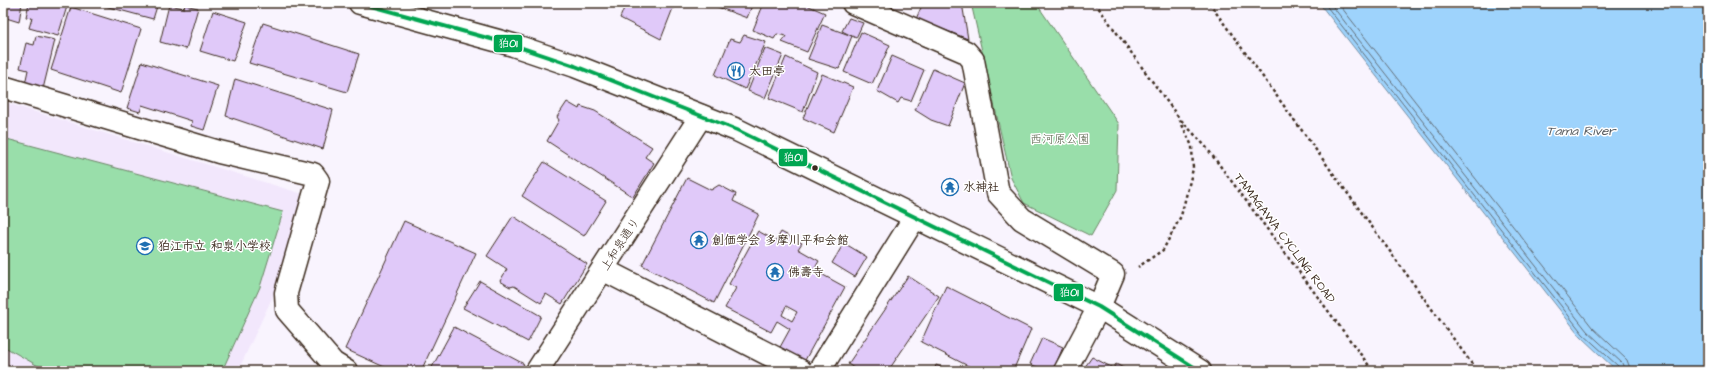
<svg xmlns="http://www.w3.org/2000/svg" width="1711" height="374" viewBox="0 0 1711 374" font-family="'Architects Daughter','Klee One',sans-serif">
<rect width="100%" height="100%" fill="#f9f4fe"/>
<filter id="ink" filterUnits="userSpaceOnUse"><feTurbulence type="fractalNoise" baseFrequency=".025" numOctaves="2"/><feDisplacementMap in="SourceGraphic" scale="8" xChannelSelector="R" yChannelSelector="G"/><feConvolveMatrix kernelMatrix="1 2 1 2 8 2 1 2 1" color-interpolation-filters="sRGB"/></filter>
<g filter="url(#ink)">
<path fill="#f2e7fc" d="M3,102l300,92 -31,104 -34,73h-235z"/>
<g fill="#99deaa" stroke="#6a8464">
<path d="M971,3h65l83,121 -2,66 -26,46 -67,-33 -13,-25z"/>
<path d="M3,138l280,74 -23,75 -38,84h-175l-44,-25z"/>
</g>
<path fill="#9ed3fc" stroke="#768fa3" d="M1319,3h389v368h-91l-36,-34z"/>
<g fill="none" stroke-linecap="round" stroke-linejoin="round">
<g stroke="#636e77" stroke-width="1">
<path d="M1324,3l259,331 35,32 2,5"/>
<path d="M1330,3l257,328 35,32 3,8"/>
<path d="M1338,3l254,324 35,33 4,11"/>
</g>
</g>
<g fill="#e0c9f9" stroke="#3b2a1e" fill-rule="evenodd">
<path d="M3,3h19l-3,19 -16,-5z"/>
<path d="M29,3h39l-10,33 -29,-8 3,-10 -6,-1z"/>
<path d="M102,3h56l-5,16 -52,-14z"/>
<path d="M626,3h49l-14,36 -41,-21z"/>
<path d="M707,3h46l-6,15z"/>
<path d="M764,3h22l6,2v-2h10l23,10 -18,39 -25,-10 4,-6 -9,-2 -3,5 -21,-9z"/>
<path d="M923,3h39l6,36 -52,-20z"/>
<path d="M169,5l15,3 1,-3 13,3 -12,41 -26,-7z"/>
<path d="M71,7l70,22 -20,64 -70,-23z"/>
<path d="M213,11l34,11 -14,39 -33,-10z"/>
<path d="M849,18l14,5 -7,15 -14,-7z"/>
<path d="M263,23l96,31 -12,38 -98,-29z"/>
<path d="M822,25l30,11 -13,33 -31,-10z"/>
<path d="M861,32l29,13 -18,39 -28,-12z"/>
<path d="M744,35l22,7 -21,47 -30,-14 15,-36 10,3z"/>
<path d="M36,36l19,4 -12,49 -18,-5 3,-14 -8,-2 6,-25 8,2z"/>
<path d="M765,48l18,7 -18,43 -17,-7z"/>
<path d="M892,56l32,14 -13,31 -10,-3 -3,5 -21,-12z"/>
<path d="M786,57l31,15 -14,40 -34,-14z"/>
<path d="M142,62l76,24 -14,44 -13,-4 1,-5 -50,-16 -2,7 -13,-4z"/>
<path d="M933,69l32,14 -17,43 -17,-6 -16,-10z"/>
<path d="M822,74l31,13 -19,45 -31,-14z"/>
<path d="M235,79l98,31 -10,39 -97,-33z"/>
<path d="M567,102l12,7 1,-3 15,5 57,36 -7,10 9,6 -21,34 -86,-56 12,-21 -2,-3z"/>
<path d="M544,162l62,39 -22,35 -62,-40z"/>
<path d="M687,178l24,12 8,-5 17,9 -3,7 26,13 -45,89 -72,-38z"/>
<path d="M513,216l74,48 -25,40 -16,-10 -5,9 -27,-17 -4,1 -10,-6 7,-12 -20,-13z"/>
<path d="M404,221l72,32 -55,118h-28l-48,-22z"/>
<path d="M758,231l18,10 5,-9 21,11 -4,6 21,12 -5,9 31,17 -41,75 -25,-13 11,-20 -13,-8 -6,11 -46,-24 11,-20 -7,-4zM786,306l11,6 -5,9 -10,-6z"/>
<path d="M844,243l23,14 -12,20 -23,-14z"/>
<path d="M908,276l31,20 -51,75h-30l-10,-7z"/>
<path d="M480,281l61,35 -13,26 -65,-34z"/>
<path d="M946,286l85,43 -18,42h-35l-57,-29z"/>
<path d="M454,327l70,37 -4,7h-90z"/>
<path d="M1042,338l21,9 -10,24h-7l-16,-7z"/>
<path d="M1092,357l21,11 -2,3h-29z"/>
<path d="M1116,364l13,7h-18z"/>
<path d="M936,365l15,6h-17z"/>
</g>
<g fill="none" stroke-linecap="round" stroke-linejoin="round">
<g stroke="#3b2a1e" stroke-width="25">
<g id="minor">
<path d="M853,3l113,49 7,8 25,133 24,26 91,55 -14,33 -34,64"/>
<path d="M3,87l216,65 94,22 5,7 -32,112 1,17 46,53 13,8"/>
<path d="M604,270l197,101"/>
<path d="M537,371l164,-255"/>
<path d="M819,371l96,-154"/>
</g>
</g>
<g stroke="#3b2a1e" stroke-width="25">
<path id="secondary" d="M360,3l153,42 62,21 162,64 362,177 101,64"/>
</g>
<g stroke="#3b2a1e" stroke-width="2.5" stroke-dasharray="3 3" stroke-linecap="butt">
<path d="M985,3v1"/>
<path d="M1095,3l84,115 13,28 1,23 -12,47 -18,34 -25,17"/>
<path d="M1209,3l268,368"/>
<path d="M588,6l2,-3"/>
<path d="M1181,120l25,27 167,224"/>
</g>
<use href="#minor" stroke="#fff" stroke-width="22"/>
<use href="#secondary" stroke="#fff" stroke-width="22"/>
<g stroke="#fff" stroke-width="7">
<path id="bus-1" d="M360,3l153,42 62,21 162,64 362,177 101,64"/>
</g>
<use href="#bus-1" stroke="#00a651" stroke-width="4"/>
</g>
</g>
<defs>
<g id="restaurant-ring" transform="scale(0.9)"><circle r="9.5" fill="#fff" stroke="#1f6fb2" stroke-width="1.5"/><path d="M-5-6h1v4h1v-4h1v4h1v-4h1v5L-1.5 .5V6h-2V.5L-5-1ZM5-6V6H3V1.5H1.5Q1.5-4 5-6Z" fill="#1f6fb2"/></g>
<g id="temple-ring" transform="scale(0.9)"><circle r="9.5" fill="#fff" stroke="#1f6fb2" stroke-width="1.5"/><path d="M0-6L5-2H3V0L6.5 2.5H4V6H1.5V3h-3V6H-4V2.5H-6.5L-3 0V-2H-5Z" fill="#1f6fb2"/></g>
<g id="school-ring" transform="scale(0.9)"><circle r="9.5" fill="#fff" stroke="#1f6fb2" stroke-width="1.5"/><path d="M0-5L7-2L0 1L-7-2ZM-4 1L0 2.5L4 1V4Q0 6-4 4Z" fill="#1f6fb2"/></g>
</defs>
<g fill-rule="evenodd">
<use href="#restaurant-ring" x="736" y="71"/>
<use href="#temple-ring" x="950" y="187"/>
<use href="#temple-ring" x="699" y="240"/>
<use href="#school-ring" x="145" y="246"/>
<use href="#temple-ring" x="775" y="272"/>
</g>
<circle fill="#3b2a1e" stroke="#fff" stroke-width="1.5" cx="815" cy="168" r="3.5"/>
<g text-anchor="middle" stroke-width="3" stroke-linejoin="round" paint-order="stroke">
<g font-size="12" font-weight="bold" fill="#3b2a1e" stroke="#fff" text-anchor="start">
<text x="749" y="75">太田亭</text>
<text x="963" y="191">水神社</text>
<text x="712" y="244">創価学会 多摩川平和会館</text>
<text x="158" y="250">狛江市立 和泉小学校</text>
<text x="788" y="276">佛壽寺</text>
</g>
<g font-size="12" fill="#576048" stroke="#fff">
<text x="1060" y="143">西河原公園</text>
</g>
<g font-size="12" fill="#3b2a1e" stroke="#fff">
<text transform="translate(1285 238) rotate(53)" y="4">TAMAGAWA CYCLING ROAD</text>
<text transform="translate(620 244) rotate(-57)" y="4">上和泉通り</text>
</g>
<g font-size="13" font-style="italic" fill="#595d61" stroke="#fff">
<text x="1581" y="135">Tama River</text>
</g>
</g>
<g stroke="#fff" stroke-width="1.5">
<rect x="493" y="34" width="30" height="19" rx="4" fill="#00a651"/>
<rect x="778" y="148" width="30" height="19" rx="4" fill="#00a651"/>
<rect x="1053" y="283" width="31" height="19" rx="4" fill="#00a651"/>
</g>
<g font-size="11" text-anchor="middle" font-weight="bold" fill="#fff">
<text x="508" y="47">狛01</text>
<text x="793" y="161">狛01</text>
<text x="1069" y="296">狛01</text>
</g>
<rect width="1711" height="374" fill="none" stroke="#fff" stroke-width="16"/>
<rect x="8" y="8" width="1695" height="358" fill="none" stroke="#3b2a1e" stroke-width="1.5" filter="url(#ink)"/>
</svg>
